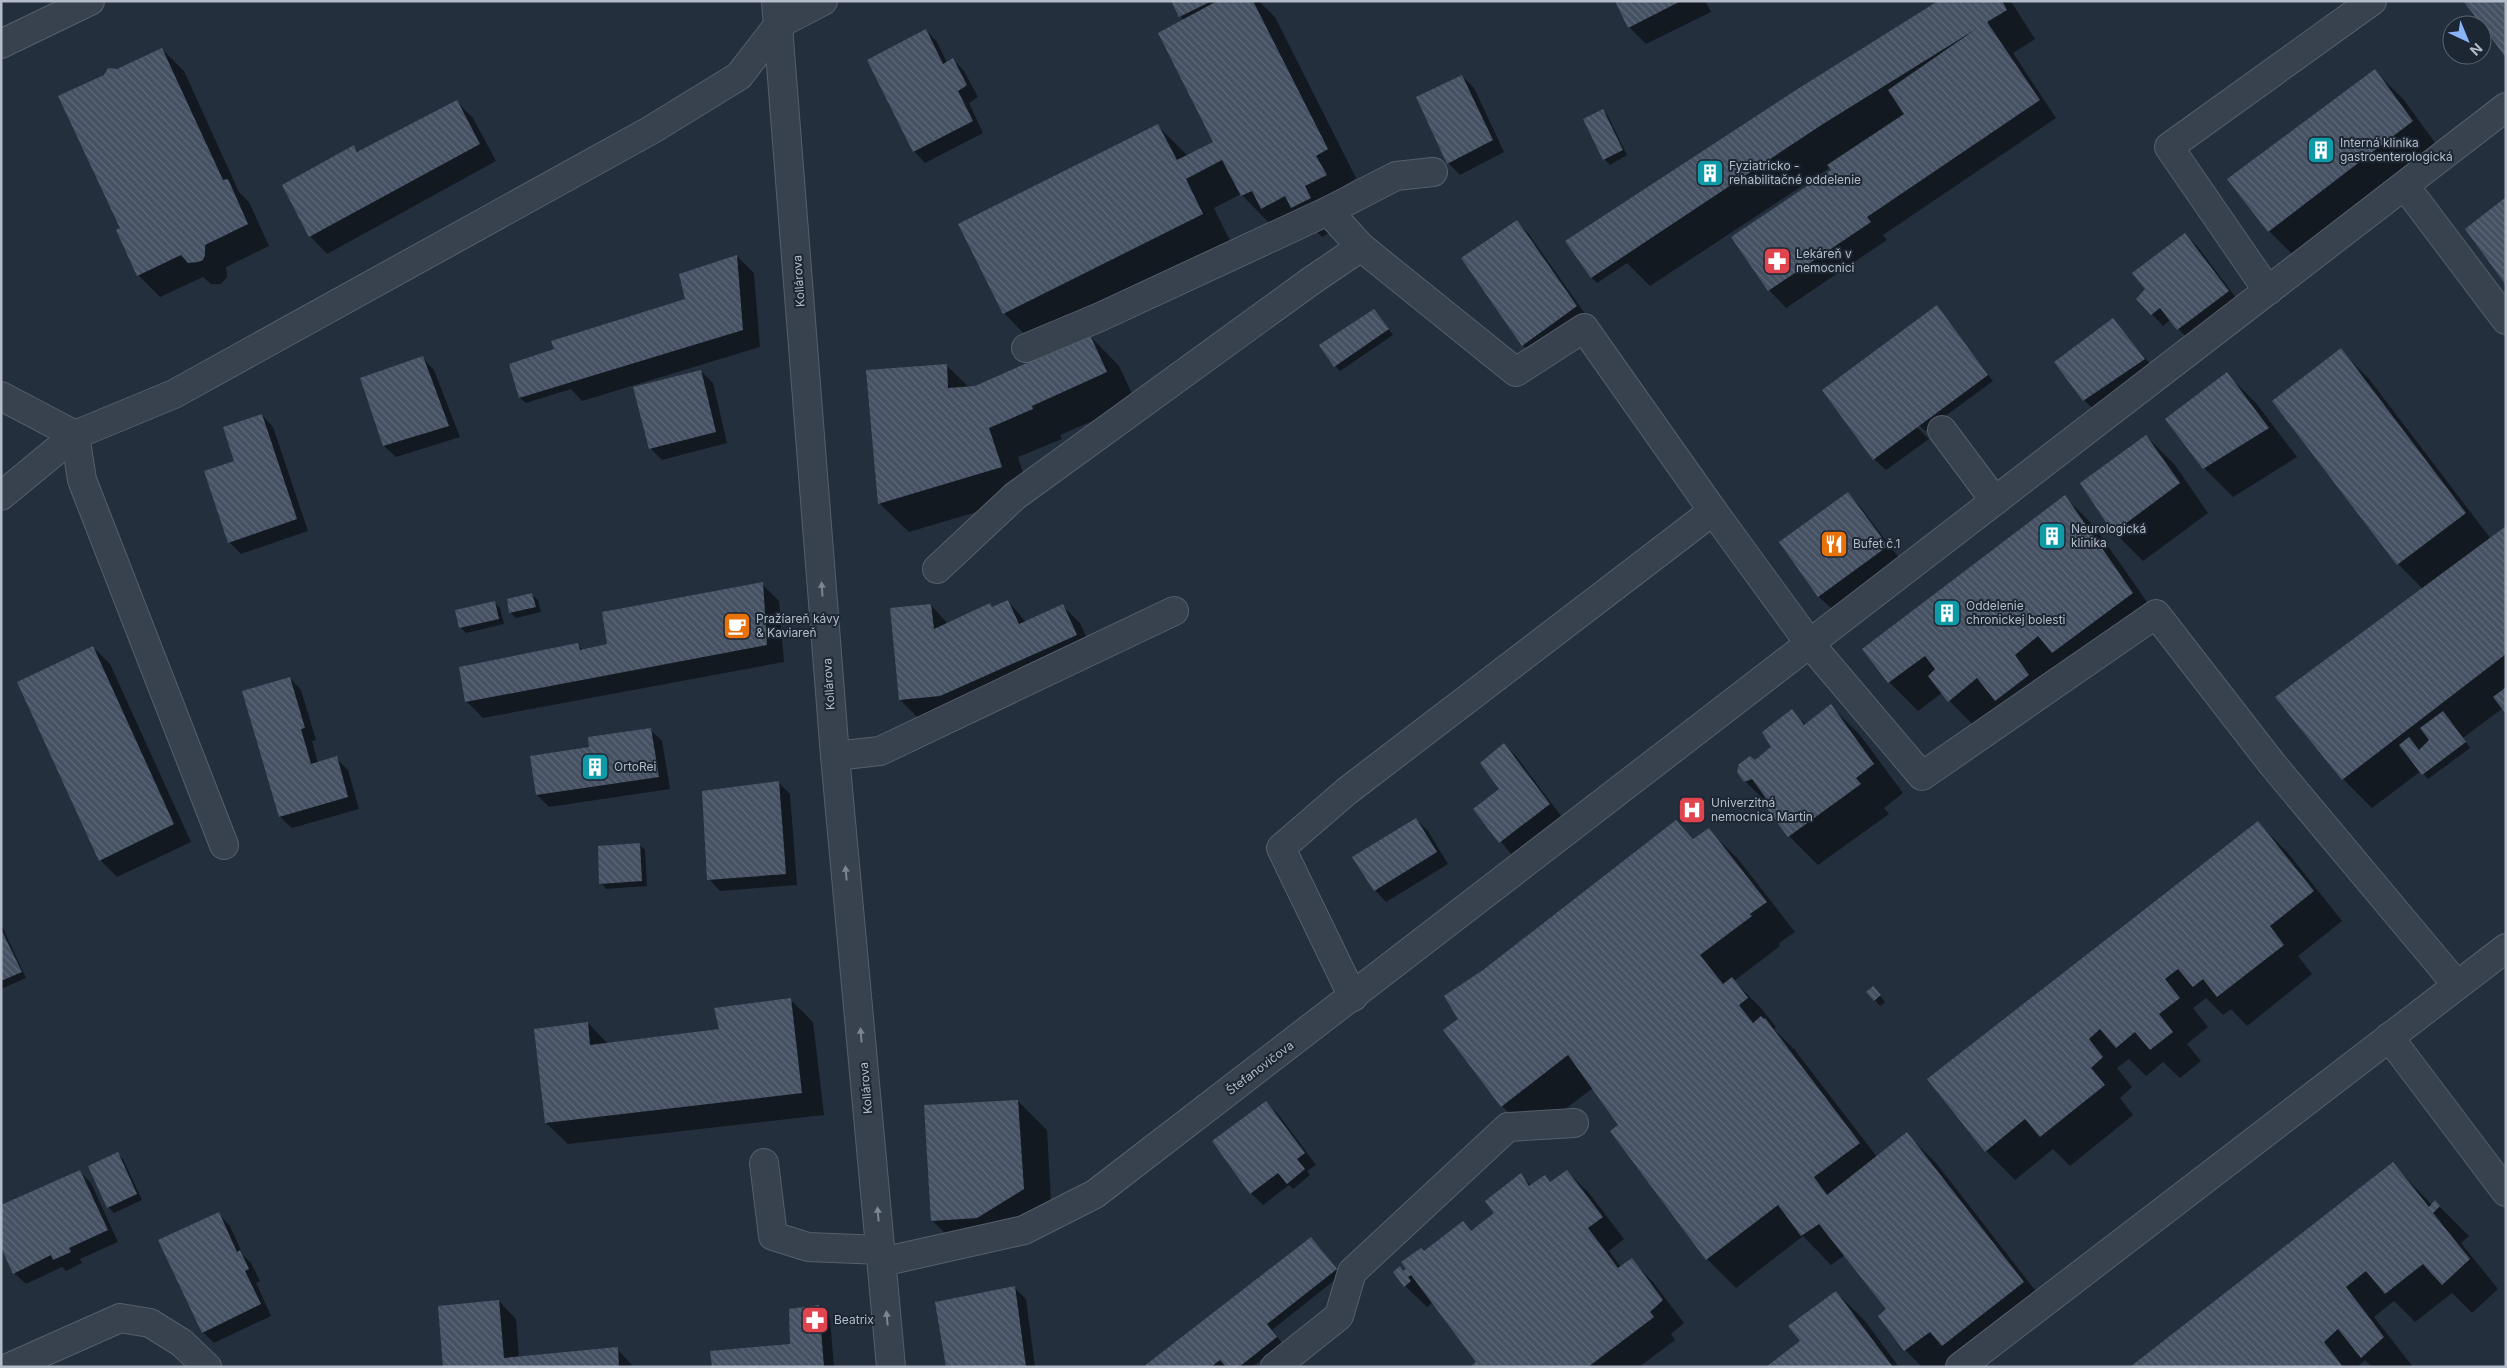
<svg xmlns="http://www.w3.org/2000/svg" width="2507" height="1368" viewBox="0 0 2507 1368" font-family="Inter,sans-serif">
<defs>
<pattern id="building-back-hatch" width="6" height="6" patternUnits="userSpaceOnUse" patternTransform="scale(1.25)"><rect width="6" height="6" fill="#455162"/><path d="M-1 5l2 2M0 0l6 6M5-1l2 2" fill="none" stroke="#5d6877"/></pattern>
</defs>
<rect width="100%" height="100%" fill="#242f3e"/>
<g fill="#0007">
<path d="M1172,1h87l16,16 81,161 -12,8 11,19 -16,22 -17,10 -11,-11 -40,-1 -30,-31 -27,14 17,35 -198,100 -29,-30 -44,-88 198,-99 30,30 27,-14 -32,-122z"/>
<path d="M1616,1h89l6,11 -65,32 -17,-17z"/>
<path d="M1940,1h70l2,2 23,36 -22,14 43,65 -173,117 4,5 -101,68 -17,-18 64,-120 -2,-3 -181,119 -23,-23 -30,20 -5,-5 -25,-36z"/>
<path d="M926,30l11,12 10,21 6,-4 11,12 14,26 -9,6 14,30 -58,30 -11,-12z"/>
<path d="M162,49l22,22 55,121 10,10 20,44 -43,21 1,10 -6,7h-10l-8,-7 -43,20 -22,-22 -16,-46 -5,-158z"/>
<path d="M2375,71l29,29 37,51 -143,109 -29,-29z"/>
<path d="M1462,76l12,12 30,64 -44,23 -12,-12 -30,-65z"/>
<path d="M456,101l17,17 23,43 -169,93 -17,-18 44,-89 5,5z"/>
<path d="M1603,110l5,6 19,39 -17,10 -6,-6z"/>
<path d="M1517,222l11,11 60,85 -54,39 -11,-12z"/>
<path d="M2185,234l12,12 43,57 -50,38 -20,-21 -7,6 -11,-12z"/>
<path d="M737,256l17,17 6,74 -178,54 -11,-12 -45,14 -6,-5 -9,-33 175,-65z"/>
<path d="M1374,310l19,25 -53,36 -5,-5z"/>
<path d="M1942,313l51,68 -68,50 -10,-10 -2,2 16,16 -43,31 -12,-11z"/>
<path d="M2113,320l43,51 -60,41 -12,-12 -28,-38z"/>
<path d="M1090,336l29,30 17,36 -76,33 2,4 -44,18 12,39 -121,36 -30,-29 67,-138 23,22h6z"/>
<path d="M2340,350l29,29 122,160 15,-11v184l-3,-4 -40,30 7,10 -42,31 -7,-8 -49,37 -29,-29 80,-190 -25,-25z"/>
<path d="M423,358l11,12 26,67 -64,20 -12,-11 -22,-67z"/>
<path d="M701,371l12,12 14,60 -65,17 -12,-12z"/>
<path d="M2227,374l29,29 41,54 -64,40 -29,-29z"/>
<path d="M262,415l11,12 35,104 -67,23 -12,-12z"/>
<path d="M2146,436l29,29 33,48 -65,48 -29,-29 -32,-48z"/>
<path d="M1847,494l12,11 40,53 -68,50 -12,-11 -38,-54z"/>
<path d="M2065,497l29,29 67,96 -183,108 -36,-37 -24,18 -29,-29z"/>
<path d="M762,584l17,17 5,61 -301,56 -17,-17 112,-56 5,5 25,-5z"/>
<path d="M532,595l6,5 3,12 -25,6 -6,-6z"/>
<path d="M1008,601l18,21 37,-16 17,17 13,29 -135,60 -41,5 -17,-17 31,-95 17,19 42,-19 3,3z"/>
<path d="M495,603l5,5 4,16 -38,9 -6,-6z"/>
<path d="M93,647l17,17 81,178 -74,35 -17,-17z"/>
<path d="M290,678l11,12 15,50 -4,1 6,22 18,-5 12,12 11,39 -67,19 -12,-11 -36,-125z"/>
<path d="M1831,706l29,29 43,58 -19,15 5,6 -71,51 -29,-29 -22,-33 -22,-22 28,-34 19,-36 14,14z"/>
<path d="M651,730l11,11 8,48 -121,18 -12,-12 -5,-38 58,-9z"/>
<path d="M1504,745l12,11 45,60 -50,38 -36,-45 26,-20z"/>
<path d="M778,782l12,12 7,91 -77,6 -11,-12z"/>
<path d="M1416,819l12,12 20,33 -62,38 -11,-12z"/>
<path d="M1676,822l19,18 14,-10 29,29 57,73 -16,11 1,3 -46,35 27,27 15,19 -2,2 20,20 83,108 30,-23 29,29 116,149 -101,55h-29l-17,-17 -17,-41 -43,-54 -14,10 -28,-29 -67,52 -29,-29 -114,-171 -62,47 -29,-29 -42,-87 23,-48z"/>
<path d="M2258,823l29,29 55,69 -44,35 14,18 -65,52 -16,-17 -8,6 -17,-17 -13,10 15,19 -21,17 14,17 -21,17 -17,-16 -17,14 -17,-17 -12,9 15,19 -12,11 13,17 -63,51 -17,-17 -38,31 -29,-29z"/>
<path d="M639,844l6,6 2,36 -41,3 -5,-6z"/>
<path d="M1,924l25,54 -25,11z"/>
<path d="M1878,993l7,9 -5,4 -5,-6z"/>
<path d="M791,1000l22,22 11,93 -256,29 -22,-21 42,-100 20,21 112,-13z"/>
<path d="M1018,1101l29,29 5,89 -91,31 -29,-30z"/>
<path d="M1266,1103l12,11 38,51 -9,6 3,4 -17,14 -4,-4 -26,20 -12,-12 -37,-51z"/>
<path d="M118,1154l5,5 19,41 -28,13 -6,-6z"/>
<path d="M2393,1164l39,41 3,-3 34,34 -8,7 37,46 -26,24 -20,-20 -37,29 -21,-21 -20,16 39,50h-41l-7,-7 -8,7h-225z"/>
<path d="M79,1171l12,12 27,59 -38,17 2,4 -16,8 -4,-4 -36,17 -12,-11z"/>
<path d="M1567,1171l22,22 35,46 -15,12 12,16 10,-7 22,22 31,41 -13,11 4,6 -36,27h-167l6,-5 -45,-60 -6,5 -22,-21 -1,-14 20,-20 47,-20 25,-18 25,-39 10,11 14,-10 6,7z"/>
<path d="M219,1214l11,12 13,29 8,8 9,18 -4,2 15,33 -57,27 -11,-11z"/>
<path d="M1317,1244l24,31 -69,55 10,13 -30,24h-24l-2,-2 -2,2h-79z"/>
<path d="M1015,1288l11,11 9,68h-88z"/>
<path d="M1836,1292l29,29 34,46h-131l33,-25z"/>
<path d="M499,1301l17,18 3,39 98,-9 17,18h-189z"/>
<path d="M819,1307l11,11 4,49h-121l78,-21z"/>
</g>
<g fill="url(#building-back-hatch)">
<path d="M1171,1h41l-33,16z"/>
<path d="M1217,1h36l75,148 -12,7 11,19 -22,11 6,12 -20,10 -6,-12 -24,13 -9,-18 -11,5 -19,-36 -36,19 17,35 -200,100 -45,-90 200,-100 19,36 36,-18 -55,-109z"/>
<path d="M1615,1h66l-53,27z"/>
<path d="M1938,1h64l5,9 -20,12 53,78 -173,117 4,5 -103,69 -37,-54 100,-67 -4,-5 77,-51 -16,-24 88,-61 -153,95 -232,154 -26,-37 231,-151z"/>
<path d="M2463,1h43v57l-24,-33z"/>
<path d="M926,29l17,35 10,-6 14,27 -9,6 15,30 -60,31 -46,-92z"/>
<path d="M162,48l61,132 5,-1 20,45 -43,21v10l-2,5 -5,2 -10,1 -7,-8 -44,21 -21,-46 4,-2 -62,-132 46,-21 4,-7 9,1z"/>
<path d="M2375,69l38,52 -145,111 -41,-53z"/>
<path d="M1462,75l31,65 -46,24 -31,-67z"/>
<path d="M457,100l23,44 -171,93 -27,-52 72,-40 3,7z"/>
<path d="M1603,109l20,41 -20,10 -20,-41z"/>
<path d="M2506,197v88l-41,-56z"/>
<path d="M1517,220l60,86 -55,40 -61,-88z"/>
<path d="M2185,233l44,58 -52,39 -17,-22 -9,7 -15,-16 9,-10 -13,-16z"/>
<path d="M737,255l6,75 -224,68 -10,-34 45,-15 -3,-8 134,-42 -6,-25z"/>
<path d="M1937,305l51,70 -115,85 -51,-70z"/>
<path d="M1374,309l15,20 -55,38 -15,-22z"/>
<path d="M2113,318l32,41 -62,42 -29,-39z"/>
<path d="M1090,335l17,37 -75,34 1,3 -44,19 13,39 -124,37 -12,-134 81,-6 1,24 27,-2z"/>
<path d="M2341,348l125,165 -69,52 -125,-164z"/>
<path d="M423,356l26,70 -66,20 -23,-68z"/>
<path d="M701,370l15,62 -67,17 -16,-62z"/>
<path d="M2227,372l42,56 -66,41 -38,-50z"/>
<path d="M262,414l35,105 -69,24 -24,-72 30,-10 -11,-34z"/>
<path d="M2146,435l34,48 -67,50 -33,-50z"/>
<path d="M1848,492l40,54 -70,51 -39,-55z"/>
<path d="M2065,495l68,98 -81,60 -14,-17 -23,19 14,20 -34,26 -18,-23 -29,24 -20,-26 7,-7 -10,-13 -37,27 -26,-34z"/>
<path d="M2506,526v128l-164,126 -67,-83z"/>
<path d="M763,582l4,63 -302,57 -6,-35 119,-24 2,7 27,-6 -5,-32z"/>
<path d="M532,593l4,14 -27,6 -2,-14z"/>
<path d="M1008,600l11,24 44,-20 14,31 -137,61 -41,4 -9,-92 41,-4 3,25 56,-26 2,4z"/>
<path d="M495,601l4,18 -40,9 -4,-18z"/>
<path d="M93,646l81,178 -75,37 -82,-179z"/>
<path d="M290,677l15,51 -4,1 10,35 26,-8 11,41 -69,20 -37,-126z"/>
<path d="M2506,687v27l-13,-17z"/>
<path d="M1831,704l43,60 -18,14 5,6 -73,53 -24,-32 4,-4 -16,-22 -8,3 -7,-10 2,-8 11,-8 5,4 16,-13 -9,-15 30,-23 12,16z"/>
<path d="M2443,711l23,31 -44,33 -23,-30 10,-8 10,13 10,-10 -9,-12z"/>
<path d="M651,728l8,49 -123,18 -6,-39 59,-9 -1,-10z"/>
<path d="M1504,743l46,61 -51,39 -26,-34 26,-20 -19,-26z"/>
<path d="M779,781l7,93 -79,6 -5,-89z"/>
<path d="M1416,818l21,34 -63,39 -22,-34z"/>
<path d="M1676,820l17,19 16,-11 58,74 -17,12 2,2 -52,39 23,29 9,-7 16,21 -9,7 14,18 8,-7 3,3 1,-1 95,125 -46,34 13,18 80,-63 117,150 -82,64 -12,-14 -26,19 -26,-35 8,-7 -67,-85 -18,12 -23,-31 -72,55 -96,-129 8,-6 -50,-70 -67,52 -58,-77 15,-11 -14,-23 39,-26z"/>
<path d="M2258,821l56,70 -44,35 14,19 -67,52 -14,-18 -10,8 -15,-18 -13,10 15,19 -21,16 14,18 -23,18 -15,-18 -19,16 -16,-19 -11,10 14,18 -12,11 14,17 -65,52 -15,-18 -40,33 -58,-73z"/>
<path d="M640,843l2,38 -43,3 -1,-38z"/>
<path d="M1,929l21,43 -21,9z"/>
<path d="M1873,986l8,9 -7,6 -8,-9z"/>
<path d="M791,998l11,95 -257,30 -11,-94 54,-7 2,23 129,-16 -5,-21z"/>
<path d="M1018,1100l6,89 -47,29 -46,3 -7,-116z"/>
<path d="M1266,1101l39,52 -8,6 8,10 -18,15 -9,-11 -28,21 -38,-53z"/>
<path d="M118,1152l19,42 -30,14 -19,-42z"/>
<path d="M2393,1162l36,45 6,-7 5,6 -7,7 37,46 -28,26 -19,-21 -38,30 -19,-23 -20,16 38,50 -23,21 -23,-29 -14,13 19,25h-213z"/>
<path d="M80,1170l28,60 -39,18 2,4 -18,8 -2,-5 -38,19 -12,-27v-42z"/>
<path d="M1567,1170l36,47 -15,11 30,40 14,-10 31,42 -13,12 4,5 -66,50h-118l6,-5 -65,-87 -3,2 3,4 -7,6 -11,-15 7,-6 3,5 3,-2 -5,-7 20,-14 3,3 39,-30 8,10 23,-18 -9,-12 36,-28 8,13 16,-11 5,7z"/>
<path d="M219,1212l18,40 3,-2 9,19 -4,2 16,33 -59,29 -44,-93z"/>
<path d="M1311,1237l26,32 -70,55 10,13 -38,30h-13l-6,-7 -9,7h-68z"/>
<path d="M1015,1286l11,81h-80l-11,-65z"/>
<path d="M1836,1291l57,76h-127l34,-26 -12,-15z"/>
<path d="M499,1300l5,58 114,-11 1,20h-176l-5,-61z"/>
<path d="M819,1305l5,62h-112l-2,-16 80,-7 -1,-35z"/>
</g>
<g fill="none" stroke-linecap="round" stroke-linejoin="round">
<g stroke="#565f6c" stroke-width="30">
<g id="minor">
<path d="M776,1l59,755 56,611"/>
<path d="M1,44l89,-43"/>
<path d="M2405,186l101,134"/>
<path d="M1328,211l33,36 155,125 68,-44 129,183 -366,280 -66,57 72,149"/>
<path d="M2268,291l-99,-144 203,-146"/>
<path d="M1026,348l74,-31 228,-106 68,-35 37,-4"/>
<path d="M1,396l74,39 99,-41 477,-264 88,-54 40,-52 44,-23"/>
<path d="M1942,430l53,71"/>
<path d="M75,435l7,45 142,365"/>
<path d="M1,496l74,-61"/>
<path d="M1713,511l97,133 112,132 234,-162 117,151 184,220"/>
<path d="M937,569l78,-73 296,-215 50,-34"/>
<path d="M835,756l45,-5 294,-140"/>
<path d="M2389,1037l117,155"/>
<path d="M764,1163l9,73 35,11 73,3"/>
<path d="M882,1262l142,-32 71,-36 1411,-1087"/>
<path d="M10,1367l110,-49 30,5 32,20 25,24"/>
<path d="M1275,1367l64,-51 13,-44 156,-145 66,-4"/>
<path d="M1960,1367l546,-419"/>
</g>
</g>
<use href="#minor" stroke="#38414e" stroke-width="28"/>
</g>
<defs><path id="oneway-solid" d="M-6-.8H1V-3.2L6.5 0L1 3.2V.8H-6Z" transform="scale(1.25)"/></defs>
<g fill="#7c8592">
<use href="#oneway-solid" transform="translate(822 589) rotate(-94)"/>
<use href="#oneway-solid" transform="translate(846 873) rotate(-95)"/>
<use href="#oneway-solid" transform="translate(861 1035) rotate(-95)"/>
<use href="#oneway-solid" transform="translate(878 1214) rotate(-95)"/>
<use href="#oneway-solid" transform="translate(887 1318) rotate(-95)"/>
</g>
<defs>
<g id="building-square" transform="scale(1.4375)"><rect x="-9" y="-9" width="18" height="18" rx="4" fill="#0f9aa8" stroke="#1d2633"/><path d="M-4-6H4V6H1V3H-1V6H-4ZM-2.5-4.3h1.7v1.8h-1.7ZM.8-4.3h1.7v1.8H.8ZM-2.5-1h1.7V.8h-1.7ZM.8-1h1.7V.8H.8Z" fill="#fff"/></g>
<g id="pharmacy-square" transform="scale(1.4375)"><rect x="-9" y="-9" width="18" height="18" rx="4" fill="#e0444e" stroke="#1d2633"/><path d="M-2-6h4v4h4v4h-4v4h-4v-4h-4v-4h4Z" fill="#fff"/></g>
<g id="restaurant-square" transform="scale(1.4375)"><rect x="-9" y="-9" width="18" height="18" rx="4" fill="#e8710a" stroke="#1d2633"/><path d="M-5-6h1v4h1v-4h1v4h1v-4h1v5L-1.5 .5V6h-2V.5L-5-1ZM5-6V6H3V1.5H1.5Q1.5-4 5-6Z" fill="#fff"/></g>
<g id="cafe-square" transform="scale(1.4375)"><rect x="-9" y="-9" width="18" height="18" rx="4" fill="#e8710a" stroke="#1d2633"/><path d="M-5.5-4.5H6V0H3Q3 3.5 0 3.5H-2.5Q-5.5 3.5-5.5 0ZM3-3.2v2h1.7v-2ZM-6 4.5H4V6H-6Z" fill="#fff"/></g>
<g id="hospital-square" transform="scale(1.4375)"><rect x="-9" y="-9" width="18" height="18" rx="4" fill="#e0444e" stroke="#1d2633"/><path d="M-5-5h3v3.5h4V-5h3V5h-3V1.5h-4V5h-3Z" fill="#fff"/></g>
</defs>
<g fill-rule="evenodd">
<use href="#building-square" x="2321" y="150"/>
<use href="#building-square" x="1710" y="173"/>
<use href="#pharmacy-square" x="1777" y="261"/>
<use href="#building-square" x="2052" y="536"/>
<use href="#restaurant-square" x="1834" y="544"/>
<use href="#building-square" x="1947" y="613"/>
<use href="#cafe-square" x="737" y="626"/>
<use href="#building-square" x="595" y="767"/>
<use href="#hospital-square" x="1692" y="810"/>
<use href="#pharmacy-square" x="815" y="1320"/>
</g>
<g text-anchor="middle" stroke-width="4" stroke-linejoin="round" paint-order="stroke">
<g font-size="12" fill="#b4bcc9" stroke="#1d2633" text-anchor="start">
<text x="2340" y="147">Interná klinika<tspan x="2340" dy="14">gastroenterologická</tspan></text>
<text x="1729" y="170">Fyziatricko -<tspan x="1729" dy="14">rehabilitačné oddelenie</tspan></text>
<text x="1796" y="258">Lekáreň v<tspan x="1796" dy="14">nemocnici</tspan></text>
<text x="2071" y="533">Neurologická<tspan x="2071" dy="14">klinika</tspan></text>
<text x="1853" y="548">Bufet č.1</text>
<text x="1966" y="610">Oddelenie<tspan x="1966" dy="14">chronickej bolesti</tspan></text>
<text x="756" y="623">Pražíareň kávy<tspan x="756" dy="14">&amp; Kaviareň</tspan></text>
<text x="614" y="771">OrtoRei</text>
<text x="1711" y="807">Univerzitná<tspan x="1711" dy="14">nemocnica Martin</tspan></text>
<text x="834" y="1324">Beatrix</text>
</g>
<g font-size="12" fill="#b4bcc9" stroke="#1d2633">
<text transform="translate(799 281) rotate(-94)" y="4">Kollárova</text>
<text transform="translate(829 684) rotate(-94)" y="4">Kollárova</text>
<text transform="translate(1260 1068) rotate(-37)" y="4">Štefanovičova</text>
<text transform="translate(866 1088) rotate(-95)" y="4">Kollárova</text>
</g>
</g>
<rect width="2507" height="1368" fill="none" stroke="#b4bcc9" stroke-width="5"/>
<g transform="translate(2467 40) rotate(136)"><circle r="24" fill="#1d2633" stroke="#59626f"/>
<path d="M0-4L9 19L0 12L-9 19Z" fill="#8ab4f8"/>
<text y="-8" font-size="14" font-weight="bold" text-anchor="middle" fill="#b4bcc9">N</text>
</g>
</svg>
